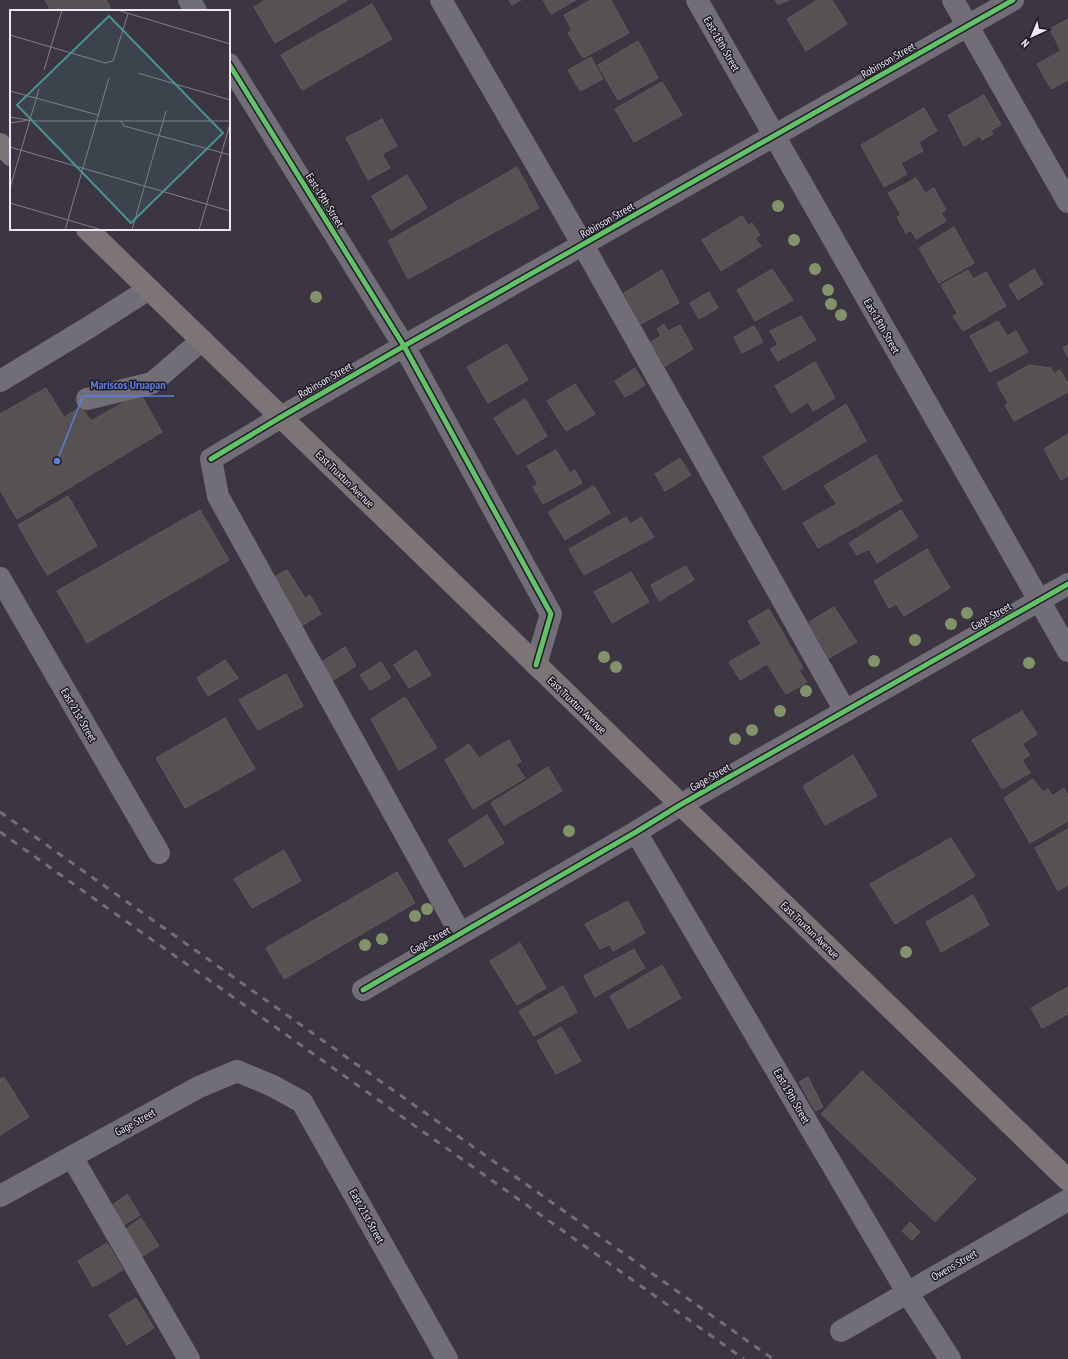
<svg xmlns="http://www.w3.org/2000/svg" width="1068" height="1359" viewBox="0 0 1068 1359" font-family="'PT Sans Narrow',sans-serif">
<rect width="100%" height="100%" fill="#3b3641"/>
<g fill="#565153" stroke="#605b5d">
<path d="M45,0h61l6,11h-61z"/>
<path d="M266,0h82l-73,43 -21,-36z"/>
<path d="M509,0h12l-9,5z"/>
<path d="M543,0h33l-25,14z"/>
<path d="M591,0h20l18,33 -46,25 -15,-25 4,-3 -8,-15z"/>
<path d="M775,0h14l-11,5z"/>
<path d="M817,0h15l15,24 -41,27 -19,-32z"/>
<path d="M372,4l20,35 -90,51 -21,-35z"/>
<path d="M1068,19v61l-17,9 -14,-25 24,-13 -11,-22z"/>
<path d="M638,41l20,37 -40,22 -20,-35z"/>
<path d="M591,57l12,22 -23,12 -12,-21z"/>
<path d="M662,82l20,33 -48,27 -19,-33z"/>
<path d="M984,95l17,30 -10,5 2,4 -11,6 -2,-4 -16,10 -16,-31z"/>
<path d="M924,108l13,23 -18,11 4,9 -22,12 6,11 -23,13 -23,-42z"/>
<path d="M382,119l15,27 -15,8 8,14 -22,12 -22,-42z"/>
<path d="M517,167l22,41 -131,71 -20,-38z"/>
<path d="M407,175l20,33 -36,22 -19,-34z"/>
<path d="M916,178l9,15 9,-5 12,22 -5,3 5,8 -30,18 -5,-9 -5,3 -9,-16 4,-2 -13,-22z"/>
<path d="M742,216l6,9 4,-2 8,12 -5,3 6,8 -40,25 -19,-31z"/>
<path d="M954,227l20,36 -35,20 -20,-35z"/>
<path d="M772,269l21,31 -38,21 -18,-31z"/>
<path d="M1034,269l9,15 -25,16 -9,-15z"/>
<path d="M662,270l17,33 -38,21 -17,-31z"/>
<path d="M968,270l5,9 13,-7 20,34 -43,25 -10,-15 5,-2 -17,-29z"/>
<path d="M709,292l9,16 -19,11 -9,-16z"/>
<path d="M801,316l15,24 -38,21 -8,-12 8,-4 -8,-14z"/>
<path d="M998,321l9,15 9,-5 12,21 -38,20 -20,-36z"/>
<path d="M664,324l4,7 12,-6 13,24 -28,17 -14,-24 10,-6 -4,-7z"/>
<path d="M754,326l9,16 -21,11 -8,-16z"/>
<path d="M507,344l21,36 -40,23 -21,-36z"/>
<path d="M1068,345v12l-5,-9z"/>
<path d="M815,362l20,36 -22,13 -5,-9 -17,11 -16,-27z"/>
<path d="M1029,365l22,3 3,6 6,-4 8,13v9l-54,29 -9,-16 3,-2 -11,-20z"/>
<path d="M635,368l10,17 -20,12 -10,-16z"/>
<path d="M575,384l20,30 -29,17 -19,-30z"/>
<path d="M46,388l18,29 17,-10 10,14 49,-28 22,39 -145,87 -17,-29v-76z"/>
<path d="M525,399l22,37 -30,19 -23,-37z"/>
<path d="M846,404l20,37 -82,49 -21,-33z"/>
<path d="M1068,434v42l-7,4 -17,-31z"/>
<path d="M556,450l14,23 5,-3 7,13 -39,21 -10,-17 5,-3 -11,-18z"/>
<path d="M876,455l26,46 -84,47 -15,-25 34,-19 -13,-18z"/>
<path d="M680,458l11,17 -26,16 -10,-17z"/>
<path d="M594,486l16,27 -45,27 -17,-28z"/>
<path d="M68,496l29,50 -50,29 -29,-50z"/>
<path d="M200,510l29,50 -142,83 -30,-52z"/>
<path d="M901,510l17,27 -41,26 -8,-14 -12,6 -8,-12z"/>
<path d="M626,517l4,7 11,-7 13,20 -70,38 -15,-26z"/>
<path d="M927,549l23,39 -46,28 -8,-12 -7,4 -15,-27z"/>
<path d="M686,566l8,14 -35,21 -8,-16z"/>
<path d="M287,570l18,28 5,-3 11,19 -23,14 -28,-49z"/>
<path d="M631,572l18,30 -37,21 -18,-31z"/>
<path d="M834,607l23,35 -28,16 -20,-36z"/>
<path d="M769,609l34,59 -4,3 8,11 -21,12 -19,-30 -27,16 -11,-18 32,-18 -13,-23z"/>
<path d="M345,647l11,19 -23,14 -11,-18z"/>
<path d="M416,650l15,25 -22,13 -15,-23z"/>
<path d="M225,660l13,18 -30,18 -11,-18z"/>
<path d="M381,662l10,16 -21,12 -10,-15z"/>
<path d="M286,674l17,32 -45,24 -19,-30z"/>
<path d="M405,697l32,51 -38,22 -28,-51z"/>
<path d="M1022,711l15,23 -15,10 8,11 -8,5 8,13 -28,16 -30,-49z"/>
<path d="M225,718l30,51 -70,39 -29,-50z"/>
<path d="M509,740l12,21 -5,4 9,13 -52,31 -28,-49 24,-16 10,14z"/>
<path d="M853,755l24,41 -52,29 -22,-39z"/>
<path d="M548,767l14,24 -58,34 -13,-22z"/>
<path d="M1033,779l10,13 5,-3 4,7 12,-8 4,7v26l-38,22 -26,-45z"/>
<path d="M487,815l17,28 -39,24 -17,-27z"/>
<path d="M1068,829v56l-10,6 -23,-43z"/>
<path d="M951,838l24,38 -80,48 -25,-40z"/>
<path d="M284,850l17,31 -49,27 -18,-29z"/>
<path d="M397,872l18,31 -131,76 -18,-31z"/>
<path d="M973,895l16,30 -48,27 -15,-30z"/>
<path d="M628,901l17,32 -32,18 -3,-7 -10,5 -15,-25z"/>
<path d="M520,943l26,45 -29,17 -27,-44z"/>
<path d="M634,949l11,19 -50,29 -11,-21z"/>
<path d="M662,965l19,33 -53,31 -18,-33z"/>
<path d="M563,986l14,26 -43,24 -15,-25z"/>
<path d="M1068,987v27l-26,14 -11,-20z"/>
<path d="M561,1027l20,34 -25,13 -19,-33z"/>
<path d="M862,1071l114,108 -41,43 -114,-108z"/>
<path d="M4,1077l25,40 -29,18v-56z"/>
<path d="M808,1077l15,30 -8,4 -16,-29z"/>
<path d="M127,1194l13,21 -18,11 -12,-19z"/>
<path d="M141,1218l18,28 -17,10 -16,-27z"/>
<path d="M910,1222l10,10 -8,8 -10,-9z"/>
<path d="M107,1243l16,27 -30,17 -15,-26z"/>
<path d="M136,1298l18,30 -27,17 -18,-30z"/>
</g>
<g fill="none" stroke-linecap="round" stroke-linejoin="round">
<g stroke="#726e78" stroke-width="22">
<path d="M189,0l7,11"/>
<path d="M441,0l142,245 262,466"/>
<path d="M697,0l371,651"/>
<path d="M953,0l115,202"/>
<path d="M229,64l175,282 147,268 -15,51"/>
<path d="M0,381l91,-55 58,-37"/>
<path d="M87,399l65,-16 50,-43"/>
<path d="M0,578l159,275"/>
<path d="M636,832l271,460 43,67"/>
<path d="M460,933l-242,-437 -7,-37 70,-42 123,-71 609,-346"/>
<path d="M363,990l273,-158 44,-27 388,-221"/>
<path d="M72,1157l117,202"/>
<path d="M0,1196l199,-109 38,-16 36,15 29,16 145,257"/>
<path d="M841,1331l227,-131"/>
</g>
<g stroke="#7d7477" stroke-width="22">
<path d="M0,144l11,11"/>
<path d="M87,229l981,951"/>
</g>
<g stroke="#726f78" stroke-width="3" stroke-dasharray="7 7" stroke-linecap="butt">
<path d="M0,812l773,547"/>
<path d="M0,832l744,527"/>
</g>
<g stroke="#1f1b24" stroke-width="8">
<g id="cycleway">
<path d="M229,64l175,282 147,268 -15,51"/>
<path d="M211,459l70,-42 123,-71 609,-346"/>
<path d="M363,990l273,-158 44,-27 388,-221"/>
</g>
</g>
<use href="#cycleway" stroke="#61c268" stroke-width="5"/>
</g>
<g fill="#829269">
<circle cx="778" cy="206" r="6"/>
<circle cx="794" cy="240" r="6"/>
<circle cx="815" cy="269" r="6"/>
<circle cx="828" cy="290" r="6"/>
<circle cx="316" cy="297" r="6"/>
<circle cx="831" cy="304" r="6"/>
<circle cx="841" cy="315" r="6"/>
<circle cx="967" cy="613" r="6"/>
<circle cx="951" cy="624" r="6"/>
<circle cx="915" cy="640" r="6"/>
<circle cx="604" cy="657" r="6"/>
<circle cx="874" cy="661" r="6"/>
<circle cx="1029" cy="663" r="6"/>
<circle cx="616" cy="667" r="6"/>
<circle cx="806" cy="691" r="6"/>
<circle cx="780" cy="711" r="6"/>
<circle cx="752" cy="730" r="6"/>
<circle cx="735" cy="739" r="6"/>
<circle cx="569" cy="831" r="6"/>
<circle cx="427" cy="909" r="6"/>
<circle cx="415" cy="916" r="6"/>
<circle cx="382" cy="939" r="6"/>
<circle cx="365" cy="945" r="6"/>
<circle cx="906" cy="952" r="6"/>
</g>
<g text-anchor="middle" stroke-width="3" stroke-linejoin="round" paint-order="stroke">
<g font-size="11" fill="#eee9f6" stroke="#1f1b24">
<text transform="translate(722 44) rotate(60)" y="4">East 18th Street</text>
<text transform="translate(888 60) rotate(-30)" y="4">Robinson Street</text>
<text transform="translate(325 200) rotate(58)" y="4">East 19th Street</text>
<text transform="translate(607 220) rotate(-30)" y="4">Robinson Street</text>
<text transform="translate(882 326) rotate(60)" y="4">East 18th Street</text>
<text transform="translate(325 380) rotate(-30)" y="4">Robinson Street</text>
<text transform="translate(345 479) rotate(44)" y="4">East Truxtun Avenue</text>
<text transform="translate(991 616) rotate(-30)" y="4">Gage Street</text>
<text transform="translate(577 705) rotate(44)" y="4">East Truxtun Avenue</text>
<text transform="translate(79 715) rotate(60)" y="4">East 21st Street</text>
<text transform="translate(710 777) rotate(-30)" y="4">Gage Street</text>
<text transform="translate(810 930) rotate(44)" y="4">East Truxtun Avenue</text>
<text transform="translate(430 940) rotate(-30)" y="4">Gage Street</text>
<text transform="translate(792 1096) rotate(60)" y="4">East 19th Street</text>
<text transform="translate(135 1122) rotate(-29)" y="4">Gage Street</text>
<text transform="translate(367 1216) rotate(61)" y="4">East 21st Street</text>
<text transform="translate(954 1265) rotate(-30)" y="4">Owens Street</text>
</g>
</g>
<g transform="translate(10 10)">
<rect width="220" height="220" fill="#3b3641"/>
<path fill="none" stroke="#837e89" stroke-width="1" d="M107,0l113,34M0,25l95,28 8,-2 15,-47M34,60l18,-60M128,63l92,27M0,81l88,24M0,107l24,4h196M111,111l3,5 106,29M0,113l20,-3M0,137l220,64M0,178l29,-99M0,193l92,27M55,220l44,-152M122,220l34,-119M189,220l31,-106"/>
<path fill="#479390" fill-opacity="0.15" stroke="#479390" stroke-width="2" d="M99,6l114,117 -92,90 -114,-118z"/>
<rect width="220" height="220" fill="none" stroke="#eee9f6" stroke-width="2"/>
</g>
<path fill="none" stroke="#5c7ce1" stroke-width="1.5" d="M57 461L83 396H174"/>
<circle fill="#5c7ce1" stroke="#1f1b24" stroke-width="1.5" cx="57" cy="461" r="4"/>
<g font-size="12" text-anchor="middle" font-weight="bold" fill="#5c7ce1" stroke="#1f1b24" stroke-width="3" stroke-linejoin="round" paint-order="stroke">
<text x="128" y="389">Mariscos Uruapan</text>
</g>
<g transform="translate(1032 36) rotate(224)" stroke="#1f1b24" stroke-width="3" paint-order="stroke">
<path d="M0-3L7 15L0 10L-7 15Z" fill="#eee9f6"/>
<text y="-6" font-size="11" font-weight="bold" text-anchor="middle" fill="#eee9f6">N</text>
</g>
</svg>
